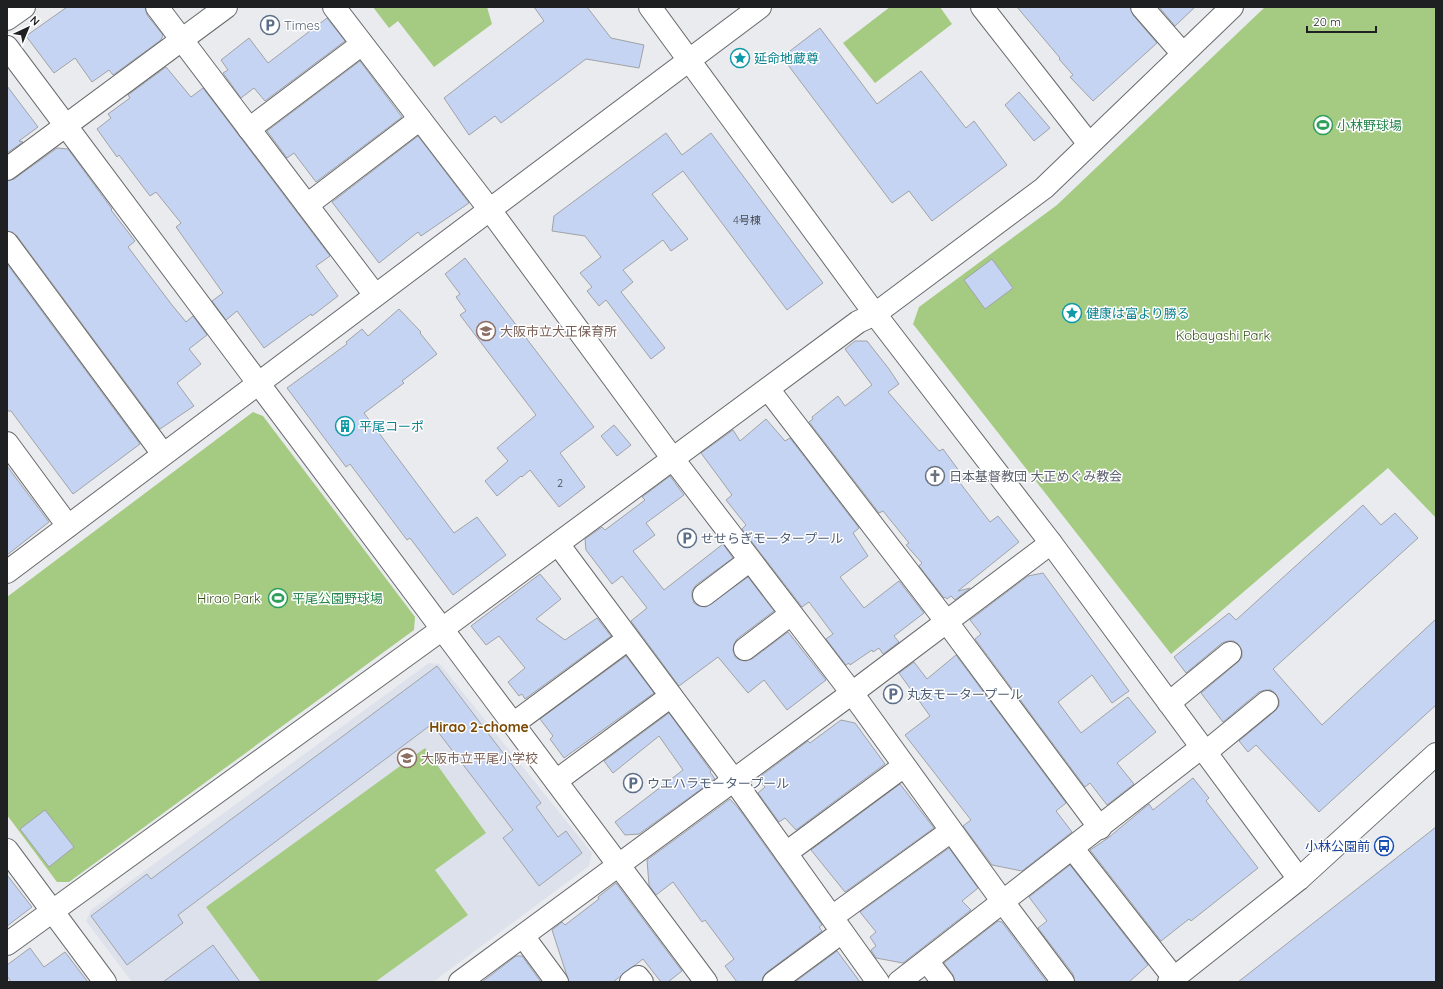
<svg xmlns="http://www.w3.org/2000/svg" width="1443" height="989" viewBox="0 0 1443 989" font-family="Quicksand,'Noto Sans JP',sans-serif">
<rect width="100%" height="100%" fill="#eaebee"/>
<path fill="#dde1eb" d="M429,663l11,1 152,189 -3,13 -156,116h-301l-46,-61 5,-11z"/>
<g fill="#a4cb81">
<path d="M373,7h114l5,17 -58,43 -36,-46 -9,7z"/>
<path d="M890,7h50l12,17 -77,59 -32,-40z"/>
<path d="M1265,7h171v511l-48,-50 -217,186 -258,-330 6,-17 138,-102z"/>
<path d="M253,412l10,4 152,201 -1,13 -345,252h-12l-50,-67v-218z"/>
<path d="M425,748l61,85 -51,37 33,45 -93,67h-114l-55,-75z"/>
</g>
<g fill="#c5d4f3" stroke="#a1a3a5">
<path d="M67,7h78l2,8 16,20 -2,5 -48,35 -4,-5 -17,12 -17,-24 -21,15 -28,-37z"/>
<path d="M534,7h53l24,31 33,7 -5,23 -53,-9 -85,64 -6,-7 -26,19 -25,-37 100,-77z"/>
<path d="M1017,7h113l3,8 24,28 -64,58 -23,-24 3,-2 -14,-16 1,-1z"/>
<path d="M1159,7h36l-20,19z"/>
<path d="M327,18l18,23 -80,60 -11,-13 -13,10 -18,-25 5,-3 -7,-10 28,-22 19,25z"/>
<path d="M820,28l57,76 44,-33 45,57 8,-7 33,44 -75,56 -23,-30 -17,12 -110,-146z"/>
<path d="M360,61l42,56 -86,65 -22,-29 -7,5 -20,-27z"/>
<path d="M166,67l25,30 12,-9 127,168 -14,10 22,30 -26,20 -1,-2 -47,34 -27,-37 -11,9 -14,-19 11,-8 -47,-66 5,-4 -25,-31 -6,4 -31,-41 -2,2 -20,-28 14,-11 -3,-4 22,-16 -2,-3z"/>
<path d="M7,86l31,41 -19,14 4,1 -16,11z"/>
<path d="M1019,92l31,36 -16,13 -29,-36z"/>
<path d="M666,133l16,22 29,-22 112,150 -36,27 -104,-139 -31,23 36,45 -17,12 -8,-11 -40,30 10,12 -12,10 44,56 -14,11 -45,-59 -7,6 -12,-15 5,-4 -12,-14 21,-16 -16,-21 -33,-5 2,-15z"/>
<path d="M418,136l51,67 -48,33 -3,-4 -39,31 -47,-61z"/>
<path d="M57,148l11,1 44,60 -1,1 24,31 -7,6 44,58 14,17 7,-6 14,19 -18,14 12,15 -24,19 17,23 -34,23 -143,-193 -5,-4 -5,-1v-50l7,-2z"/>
<path d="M465,258l129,169 -34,26 25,34 -26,20 -29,-37 -8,7 -1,-1 -24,20 -12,-15 23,-20 -11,-13 39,-33 -76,-100 6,-4 -10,-14 4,-3 -15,-20z"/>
<path d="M992,259l21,29 -28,21 -21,-29z"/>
<path d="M7,264l133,180 -67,50 -62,-83h-4z"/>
<path d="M399,309l22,23 -1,1 17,21 -35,27 2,2 -40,30 90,120 23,-16 29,38 -53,40 -43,-57 -3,2 -57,-76 -4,3 -59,-79 60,-44 -1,-2 16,-13 6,7z"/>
<path d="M855,341h12l22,28 10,15 -11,8 51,59 4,-2 22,30 -5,4 30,39 8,-6 21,26 -61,49 12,-3 -15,12 -4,-4 -4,3 -2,-2 -1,1 -25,-32 3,-3 -16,-18 3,-2 -26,-32 -4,2 -70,-91 4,-3 -1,-2 26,-21 7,10 27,-21 -27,-36z"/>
<path d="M766,419l19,22 5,-3 69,90 -6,5 15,23 -28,21 24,31 35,-27 25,32 -30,23 5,6 -16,12 -4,-6 -6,4 -1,-2 -22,15 -1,-2 -3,2 -20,-26 7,-5 -24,-32 -7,5 -60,-78 4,-4 -20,-25 6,-5 -31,-42 32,-23 7,11z"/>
<path d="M614,425l17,20 -14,11 -16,-20z"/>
<path d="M7,466l42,56 -42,33z"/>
<path d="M670,476l14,19 -38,28 9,12 -22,16 31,39 59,-46 10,14 -37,27 -4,6v6l2,6 5,3 7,1 42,-30 26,34 -37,28 -3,5 -1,6 2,7 5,3 6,1 6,-2 36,-27 38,48 -39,30 -23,-30 -16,13 -30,-36 -39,29 -48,-65 16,-13 -25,-32 -10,8 -26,-34 -1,-11 17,-12 3,3 40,-30 -3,-3z"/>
<path d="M1363,505l18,20 14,-12 23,25 -145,131 49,56 114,-106v86l-117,107 -63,-67 -8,7 -9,-11 36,-30 4,-5v-6l-3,-6 -5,-4h-6l-6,2 -36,30 -22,-29 37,-31 4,-5v-6l-3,-6 -5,-4h-6l-6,2 -36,30 -12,-16 55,-44 7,7z"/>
<path d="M1043,573l86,118 -17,12 -20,-28 -34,27 23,31 47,-36 28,35 -39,31 17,21 -27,21 -17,-22 -5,4 -110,-148 6,-5 -11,-14 58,-44z"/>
<path d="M540,574l21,25 -25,20 29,21 32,-22 14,18 -86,63 -3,-5 -3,2 -11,-14 17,-14 -26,-32 -13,9 -15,-19z"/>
<path d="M956,655l110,148 -10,8 16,21 -50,39 -30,-6 -29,-39 8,-6 -66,-85 25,-19 -31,-43 15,-11 13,17z"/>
<path d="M626,656l28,37 -90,65 -14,-19 3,-3 -13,-17z"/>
<path d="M437,666l104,137 -5,4 22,30 8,-6 16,22 -43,33 -36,-48 10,-8 -81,-106 -254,191 5,8 -56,42 -36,-49 56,-42 4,5z"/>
<path d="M669,713l42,58 -1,1 5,7 -76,55 -14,1 -10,-13 68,-52 -24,-34 -46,37 -9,-12z"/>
<path d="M841,720l14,3 30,41 -89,66 -11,-12 -6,4 -21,-29 7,-6 -7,-9 50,-37 2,2z"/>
<path d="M1193,778l16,20 -3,3 52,67 -67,53 -2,-2 -28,22 -71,-91 18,-12 41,-34 4,6z"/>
<path d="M900,784l34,44 -89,64 -34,-42z"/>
<path d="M730,799l9,10 83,116 -3,2 3,4 -55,41 -4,5 -1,5h-25l-12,-16 9,-7 -29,-39 -3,2 -29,-40 -17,13 -7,-10 -2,-25z"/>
<path d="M45,810l29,37 -25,20 -29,-38z"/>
<path d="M1436,827v155h-198z"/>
<path d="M949,848l29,40 -16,13 9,9 -68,53 -27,-5 -5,-8 5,-4 -6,-9 6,-5 -16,-20z"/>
<path d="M1070,865l78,100 -19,17h-54l-2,-8 -35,-46 9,-7 -18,-24z"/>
<path d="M7,875l25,32 -25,19z"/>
<path d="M616,883l66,88 -14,11h-7l-18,-23 -30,23h-44l-17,-52 10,-8 3,3 34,-26 -1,-2z"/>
<path d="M998,921l4,1 45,60h-92l-2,-7 -9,-12z"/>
<path d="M213,945l27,37h-77z"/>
<path d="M30,948l14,19 21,-15 23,30h-77l-4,-6v-11z"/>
<path d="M837,951l23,31h-65z"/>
<path d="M516,956h6l19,26h-59z"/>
</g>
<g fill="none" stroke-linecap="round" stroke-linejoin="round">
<g stroke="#696a6c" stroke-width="24">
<g id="minor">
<path d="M157,7l218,288"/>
<path d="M334,7l156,203 183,249 179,234 151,209 60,80"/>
<path d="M650,7l225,307 176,229 248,336"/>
<path d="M982,7l107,137"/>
<path d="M1142,7l41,47"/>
<path d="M7,19l17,-12"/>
<path d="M7,47l699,935"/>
<path d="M249,129l113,-85"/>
<path d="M7,169l219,-162"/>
<path d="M307,205l113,-86"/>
<path d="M7,243l156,211"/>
<path d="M768,389l178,232 154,207"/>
<path d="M7,443l61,83"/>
<path d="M558,544l175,235 145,203"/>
<path d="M7,572l753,-565"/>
<path d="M704,595l46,-35"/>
<path d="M745,649l46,-35"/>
<path d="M1169,703l61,-50"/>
<path d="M513,724l115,-85"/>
<path d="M1206,752l61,-50"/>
<path d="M556,781l115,-85"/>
<path d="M1073,849l101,129"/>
<path d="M7,850l98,132"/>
<path d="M786,853l118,-87"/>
<path d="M832,917l119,-86"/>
<path d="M523,936l34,46"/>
<path d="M7,944l434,-314 417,-308 17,-8 169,-126 188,-181"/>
<path d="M927,961l16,21"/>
<path d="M460,982l392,-289 199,-150"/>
<path d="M631,982l7,-5 4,5"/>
<path d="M774,982l68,-50"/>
<path d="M899,982l303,-235"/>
<path d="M1169,982l130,-103 137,-125"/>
</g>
</g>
<use href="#minor" stroke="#fff" stroke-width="22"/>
</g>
<defs>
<g id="parking-ring" transform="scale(1)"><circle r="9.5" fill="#fff" stroke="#5c6f8a" stroke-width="1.5"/><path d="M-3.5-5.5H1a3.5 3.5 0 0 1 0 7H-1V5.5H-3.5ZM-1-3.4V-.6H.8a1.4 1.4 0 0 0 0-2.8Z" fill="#5c6f8a"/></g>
<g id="sight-ring" transform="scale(1)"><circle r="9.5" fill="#fff" stroke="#0f9aa8" stroke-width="1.5"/><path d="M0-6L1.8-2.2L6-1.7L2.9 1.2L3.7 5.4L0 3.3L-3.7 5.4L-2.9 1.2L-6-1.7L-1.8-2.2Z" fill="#0f9aa8"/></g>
<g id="stadium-ring" transform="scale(1)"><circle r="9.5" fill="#fff" stroke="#2e9e5b" stroke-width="1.5"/><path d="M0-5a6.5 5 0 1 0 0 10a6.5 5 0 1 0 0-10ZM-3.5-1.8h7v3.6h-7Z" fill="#2e9e5b"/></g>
<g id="school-ring" transform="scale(1)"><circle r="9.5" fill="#fff" stroke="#8d6e63" stroke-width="1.5"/><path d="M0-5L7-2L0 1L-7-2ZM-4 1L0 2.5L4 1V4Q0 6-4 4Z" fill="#8d6e63"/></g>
<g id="building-ring" transform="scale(1)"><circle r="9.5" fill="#fff" stroke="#0f9aa8" stroke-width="1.5"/><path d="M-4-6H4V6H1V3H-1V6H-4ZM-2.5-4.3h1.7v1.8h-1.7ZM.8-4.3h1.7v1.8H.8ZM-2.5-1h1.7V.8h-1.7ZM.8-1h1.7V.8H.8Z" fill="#0f9aa8"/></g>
<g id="church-ring" transform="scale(1)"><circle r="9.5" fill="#fff" stroke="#6b7280" stroke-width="1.5"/><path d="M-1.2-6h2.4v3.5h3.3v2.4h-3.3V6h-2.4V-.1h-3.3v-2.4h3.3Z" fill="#6b7280"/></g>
<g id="bus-ring" transform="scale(1)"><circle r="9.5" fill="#fff" stroke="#1a4fb4" stroke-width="1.5"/><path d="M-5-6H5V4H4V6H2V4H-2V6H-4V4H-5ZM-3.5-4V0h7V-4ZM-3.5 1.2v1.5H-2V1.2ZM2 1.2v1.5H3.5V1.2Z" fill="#1a4fb4"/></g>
</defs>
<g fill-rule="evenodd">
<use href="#parking-ring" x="270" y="25"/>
<use href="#sight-ring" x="740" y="58"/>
<use href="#stadium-ring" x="1323" y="125"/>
<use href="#sight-ring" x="1072" y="313"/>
<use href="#school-ring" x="486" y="331"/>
<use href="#building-ring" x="345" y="426"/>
<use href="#church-ring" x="935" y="476"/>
<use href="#parking-ring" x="687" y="538"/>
<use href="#stadium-ring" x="278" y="598"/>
<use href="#parking-ring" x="893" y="694"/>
<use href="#school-ring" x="407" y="758"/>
<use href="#parking-ring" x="633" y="783"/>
<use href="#bus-ring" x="1384" y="846"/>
</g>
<g text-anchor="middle" stroke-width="3" stroke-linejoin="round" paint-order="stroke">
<g font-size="11" fill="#484d56">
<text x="747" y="224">4号棟</text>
<text x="560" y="487">2</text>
</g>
<g font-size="13" fill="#4e5e75" stroke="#fff" text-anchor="start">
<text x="284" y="30">Times</text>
<text x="701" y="543">せせらぎモータープール</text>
<text x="907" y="699">丸友モータープール</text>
<text x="647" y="788">ウエハラモータープール</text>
</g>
<g font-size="13" fill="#0d838f" stroke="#fff" text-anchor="start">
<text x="754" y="63">延命地蔵尊</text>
<text x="1086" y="318">健康は富より勝る</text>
<text x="359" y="431">平尾コーポ</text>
</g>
<g font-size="13" fill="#27864d" stroke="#fff" text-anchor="start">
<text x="1337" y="130">小林野球場</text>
<text x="292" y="603">平尾公園野球場</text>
</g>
<g font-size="13" fill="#785e54" stroke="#fff" text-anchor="start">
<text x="500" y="336">大阪市立大正保育所</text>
<text x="421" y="763">大阪市立平尾小学校</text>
</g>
<g font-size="13" fill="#334d15" stroke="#fff">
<text x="1223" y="340">Kobayashi Park</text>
<text x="229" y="603">Hirao Park</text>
</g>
<g font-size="13" fill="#5b616d" stroke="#fff" text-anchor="start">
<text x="949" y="481">日本基督教団 大正めぐみ教会</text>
</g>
<g font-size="13" fill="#164399" stroke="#fff" text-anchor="end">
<text x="1370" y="851">小林公園前</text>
</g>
<g font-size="14" font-weight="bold" fill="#7b4902" stroke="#fff">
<text x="479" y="732">Hirao 2-chome</text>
</g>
</g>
<rect width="1443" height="989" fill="none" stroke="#1f2021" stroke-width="16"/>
<g transform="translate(28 28) rotate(44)" stroke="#ffffff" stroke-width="3" paint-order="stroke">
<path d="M0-3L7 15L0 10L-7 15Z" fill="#1f2021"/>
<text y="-6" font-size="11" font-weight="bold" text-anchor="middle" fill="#1f2021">N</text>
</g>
<path d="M1307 26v6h69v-6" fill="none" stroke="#1f2021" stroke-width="2"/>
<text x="1313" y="26" font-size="12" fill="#1f2021" stroke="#ffffff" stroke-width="3" paint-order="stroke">20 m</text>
</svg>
